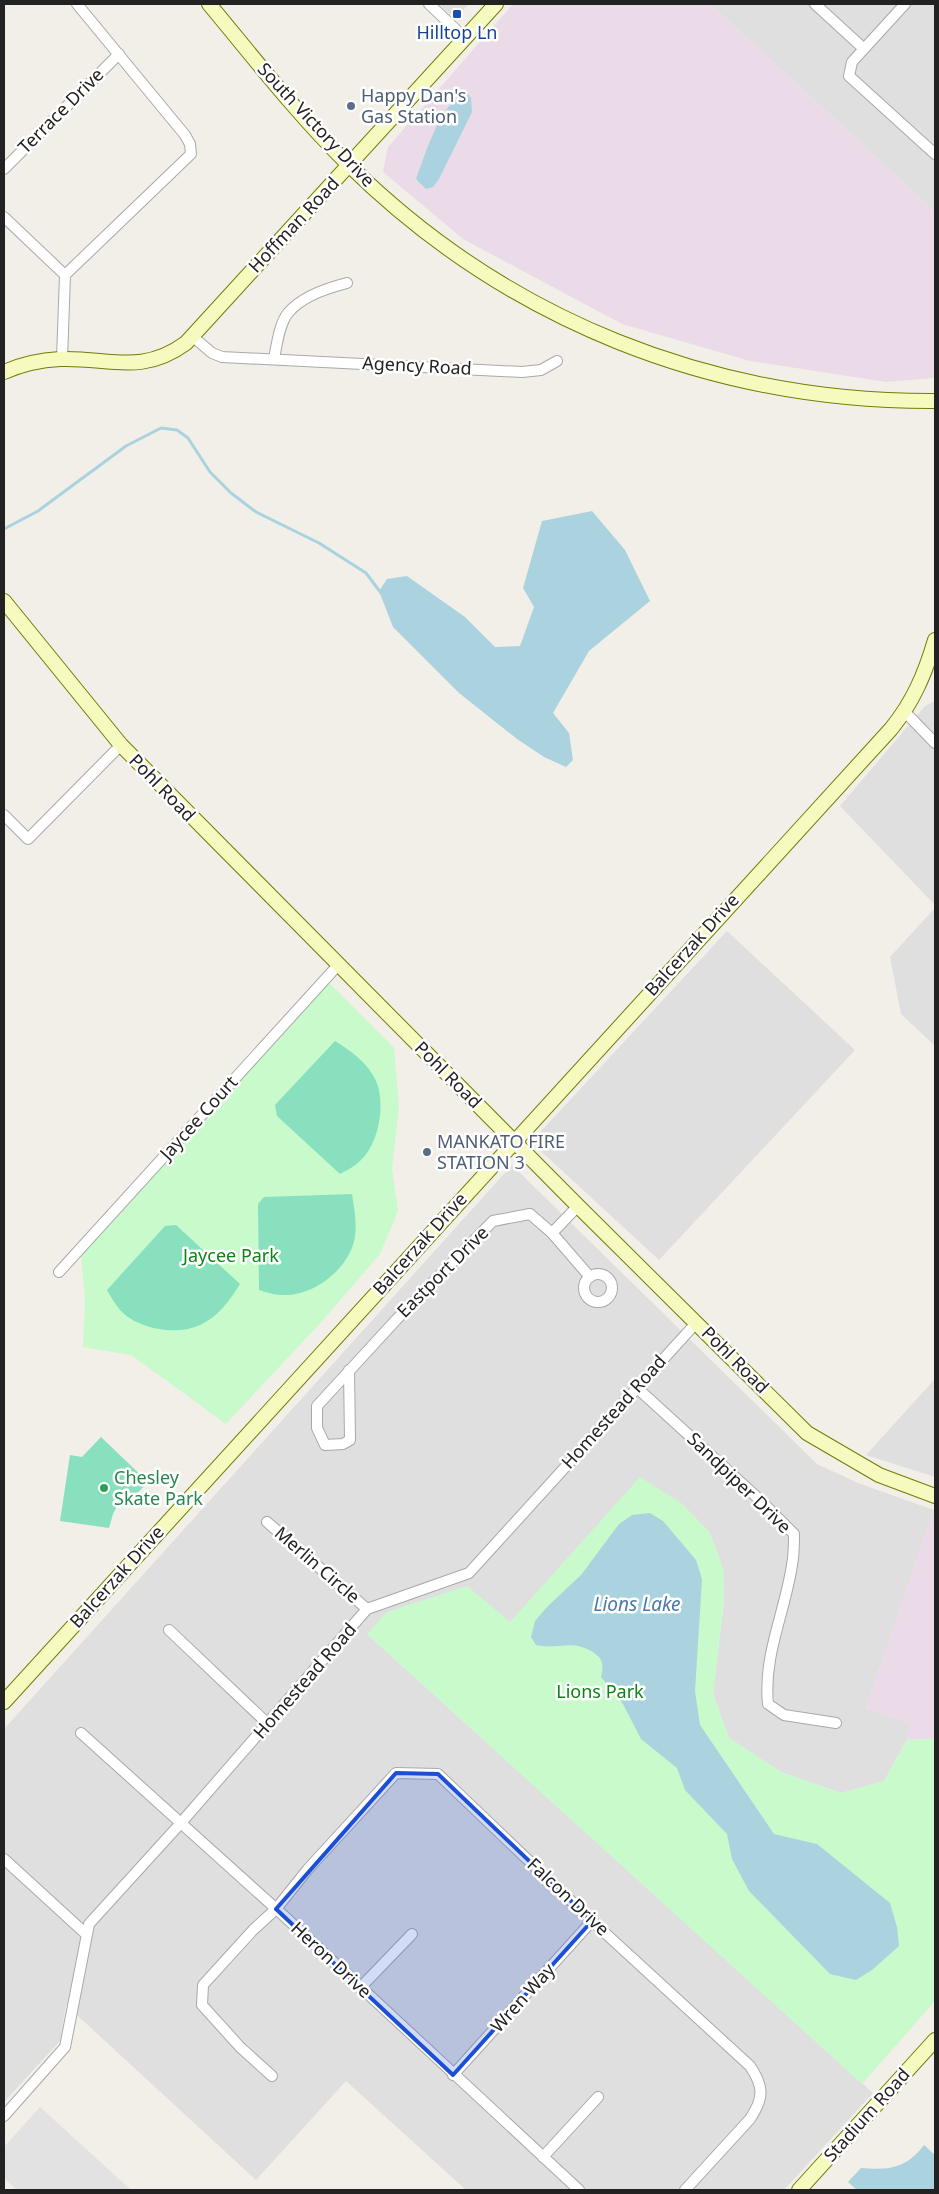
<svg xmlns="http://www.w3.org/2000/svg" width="939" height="2194" viewBox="0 0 939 2194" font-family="'Noto Sans',sans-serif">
<rect width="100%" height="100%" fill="#f2efe9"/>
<g fill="#e0dfdf">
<path d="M439,4h30l-14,15z"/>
<path d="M710,4h225v208z"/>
<path d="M935,701v204l-95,-99 85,-100z"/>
<path d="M935,908v138l-34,-32 -11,-57z"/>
<path d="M727,931l128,119 -196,210 -128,-118z"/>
<path d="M512,1165l305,299 41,19 76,27 -68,198 44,15 -3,17 -23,41 -43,12 -60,-21 -52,-34 -16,-44 11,-93 -1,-32 -13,-36 -29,-30 -171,120 -143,11 506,459 -89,97h-318l-120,-109 -90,99 -190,-175 -6,36 -56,61v-373z"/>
<path d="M935,1379v98l-69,-22z"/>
</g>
<g fill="#ebdbe8">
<path d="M513,4h197l225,208v166l-49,4 -136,-21 -128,-37 -159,-85 -80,-67 5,-25z"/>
<path d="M934,1510l1,229 -28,1 3,-17 -44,-15z"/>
</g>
<g fill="#c8facc">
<path d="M329,983l65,65 5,59 -7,62 6,42 -18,43 -56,65 -98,105 -95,-69 -48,-8 2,-47 -4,-45z"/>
<path d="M640,1477l41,26 29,30 13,36 1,32 -11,93 16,44 52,34 60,21 43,-12 23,-41 28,-1v262l-73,83 -495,-450 20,-22 80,-26 43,36z"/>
</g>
<g fill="#88e0be">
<path d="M335,1041c16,10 33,22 41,40 10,23 3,63 -16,80 -6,6 -13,9 -20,13l-63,-58 -2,-11z"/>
<path d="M352,1194c2,14 5,28 3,42 -4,32 -42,61 -73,59 -8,0 -16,-3 -23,-5l-1,-86 6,-7z"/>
<path d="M176,1225l64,59c-10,16 -22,33 -40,41 -23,11 -63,4 -80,-15 -5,-6 -9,-13 -13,-20l58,-64z"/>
<path d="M101,1437l47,45 -20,21 -12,-9 3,8 -6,12 -4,14 -49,-7 10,-66 12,2z"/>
</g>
<path fill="#e2e2e2" d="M40,2107l91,83h-114l-13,-12v-31z"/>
<g fill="#aad3df">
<path d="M467,93l4,5 1,14 -33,67 -6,8 -7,2 -10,-10c9,-23 25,-80 51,-86z"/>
<path d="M592,511l33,39 25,51 -61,50 -36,62 16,20 4,27 -7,7 -22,-10 -27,-18 -58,-46 -66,-66 -14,-36 8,-12 20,-3 58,41 30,30 25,-1 14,-39 -11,-19 19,-67z"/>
<path d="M650,1513l13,8 33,39 6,19 -7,112 5,34 74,109 43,10 73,59 7,24 2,19 -27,24 -16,10 -26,-6 -81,-83 -17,-32 -5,-25 -42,-44 -8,-22 -36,-29 -18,-35 -22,-27c3,-13 2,-19 -10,-26 -20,-12 -34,-1 -55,-6l-5,-8 4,-16 13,-15 33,-31 38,-51 13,-9z"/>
<path d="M924,2145l11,10v35h-78l-9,-8 13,-14c28,2 45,1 63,-23z"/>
</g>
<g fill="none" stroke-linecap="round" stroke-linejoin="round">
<path stroke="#aad3df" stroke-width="3" d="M4,529l34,-18 88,-65 35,-18 16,2 11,8 22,34 21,21 25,19 63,31 47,30 15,20"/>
<g stroke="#a9a9a9" stroke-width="12">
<g id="street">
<path d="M429,4l36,34"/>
<path d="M815,4l48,44"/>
<path d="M905,4l-53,58 -3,14 86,78"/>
<path d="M4,169l115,-115"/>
<path d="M4,217l61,58"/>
<path d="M192,336l20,17 10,4 300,15 19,-2 16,-9"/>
<path d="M274,358c3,-13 5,-34 14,-45 14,-17 39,-25 59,-30"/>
<path d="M62,359l3,-84 126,-121 -1,-10 -5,-9 -108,-131"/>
<path d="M905,712l30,31"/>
<path d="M4,815l24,24 93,-94"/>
<path d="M552,1233l38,44"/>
<path d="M59,1272l280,-308"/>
<circle cx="598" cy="1288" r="14"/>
<path d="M349,1370l1,70 -7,4 -18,1 -8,-17v-22l79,-86 97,-99 37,-7 22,19 26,-27"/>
<path d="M636,1387l124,113 34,34c0,10 0,21 -2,31 -7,47 -29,91 -24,139l16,11 52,8"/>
<path d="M267,1522l100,87"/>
<path d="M169,1630l99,94"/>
<path d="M81,1733l202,182 296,275"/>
<path d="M4,1859l82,75"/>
<path d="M360,1988l52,-54"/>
<path d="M453,2075l139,-154"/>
<path d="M272,2076l-32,-29 -38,-42 1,-20 50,-55 23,-21 32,-40 88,-96 42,1 154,147 158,145c14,21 14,32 0,53l-65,71"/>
<path d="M4,2116l61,-69 24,-123 91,-100 187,-215 102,-36 228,-251"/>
<path d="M543,2157l55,-60"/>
</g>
</g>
<g stroke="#707d05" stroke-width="16">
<g id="secondary">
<path d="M209,4c45,54 89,111 139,160 159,157 365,238 587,237"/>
<path d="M4,372c18,-8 36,-12 56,-13 48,-2 81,17 126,-16l310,-339"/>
<path d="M4,601l117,144 457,461 229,227 72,42 56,21"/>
<path d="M4,1702l887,-973c22,-27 34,-55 44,-89"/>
<path d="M799,2190l136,-150"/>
</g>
</g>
<use href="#street" stroke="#fff" stroke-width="10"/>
<use href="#secondary" stroke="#f7fabf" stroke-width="14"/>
</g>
<path fill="#1d4ed8" fill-opacity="0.2" stroke="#1d4ed8" stroke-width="4" stroke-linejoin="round" d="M396,1773l42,1 154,147 -139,154 -177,-166z"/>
<rect fill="#1a4fb4" stroke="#fff" stroke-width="2" x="452" y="9" width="10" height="10" rx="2.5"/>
<g fill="#5c6f8a" stroke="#fff" stroke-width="2">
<circle cx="351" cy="106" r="5"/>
<circle cx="427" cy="1152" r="5"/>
</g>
<circle fill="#2e9e5b" stroke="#fff" stroke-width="2" cx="104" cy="1488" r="5"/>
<g text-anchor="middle" stroke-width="5" stroke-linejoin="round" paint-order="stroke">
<g font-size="18" fill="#164399" stroke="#fff">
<text x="457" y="39">Hilltop Ln</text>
</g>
<g font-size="18" fill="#4e5e75" stroke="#fff" text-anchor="start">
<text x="361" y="102">Happy Dan's<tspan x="361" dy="21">Gas Station</tspan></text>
<text x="437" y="1148">MANKATO FIRE<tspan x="437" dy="21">STATION 3</tspan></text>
</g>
<g font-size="18" fill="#222" stroke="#fff">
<text transform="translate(61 111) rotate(-45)" y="6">Terrace Drive</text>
<text transform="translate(316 125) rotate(47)" y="6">South Victory Drive</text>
<text transform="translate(294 225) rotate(-47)" y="6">Hoffman Road</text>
<text transform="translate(417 366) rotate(3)" y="6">Agency Road</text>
<text transform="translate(162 788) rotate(46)" y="6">Pohl Road</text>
<text transform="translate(692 945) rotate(-48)" y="6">Balcerzak Drive</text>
<text transform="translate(448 1075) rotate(45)" y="6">Pohl Road</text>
<text transform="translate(199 1118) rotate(-48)" y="6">Jaycee Court</text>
<text transform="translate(420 1244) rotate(-48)" y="6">Balcerzak Drive</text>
<text transform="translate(443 1272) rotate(-45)" y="6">Eastport Drive</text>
<text transform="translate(735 1360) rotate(45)" y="6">Pohl Road</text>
<text transform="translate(614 1412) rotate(-48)" y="6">Homestead Road</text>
<text transform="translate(739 1483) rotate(44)" y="6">Sandpiper Drive</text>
<text transform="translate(317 1565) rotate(41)" y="6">Merlin Circle</text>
<text transform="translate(117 1577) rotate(-48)" y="6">Balcerzak Drive</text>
<text transform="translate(305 1681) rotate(-49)" y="6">Homestead Road</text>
<text transform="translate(568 1897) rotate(43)" y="6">Falcon Drive</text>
<text transform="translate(331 1960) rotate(43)" y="6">Heron Drive</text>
<text transform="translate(523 1998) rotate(-48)" y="6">Wren Way</text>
<text transform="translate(867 2115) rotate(-48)" y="6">Stadium Road</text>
</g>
<g font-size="18" fill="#0c8416" stroke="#fff">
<text x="231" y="1262">Jaycee Park</text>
<text x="600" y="1698">Lions Park</text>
</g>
<g font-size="18" fill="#27864d" stroke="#fff" text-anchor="start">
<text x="114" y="1484">Chesley<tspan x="114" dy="21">Skate Park</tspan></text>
</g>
<g font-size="19" font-style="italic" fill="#4a7aab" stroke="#fff">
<text x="637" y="1611">Lions Lake</text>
</g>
</g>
<rect width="939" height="2194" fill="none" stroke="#222222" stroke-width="10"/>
</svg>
